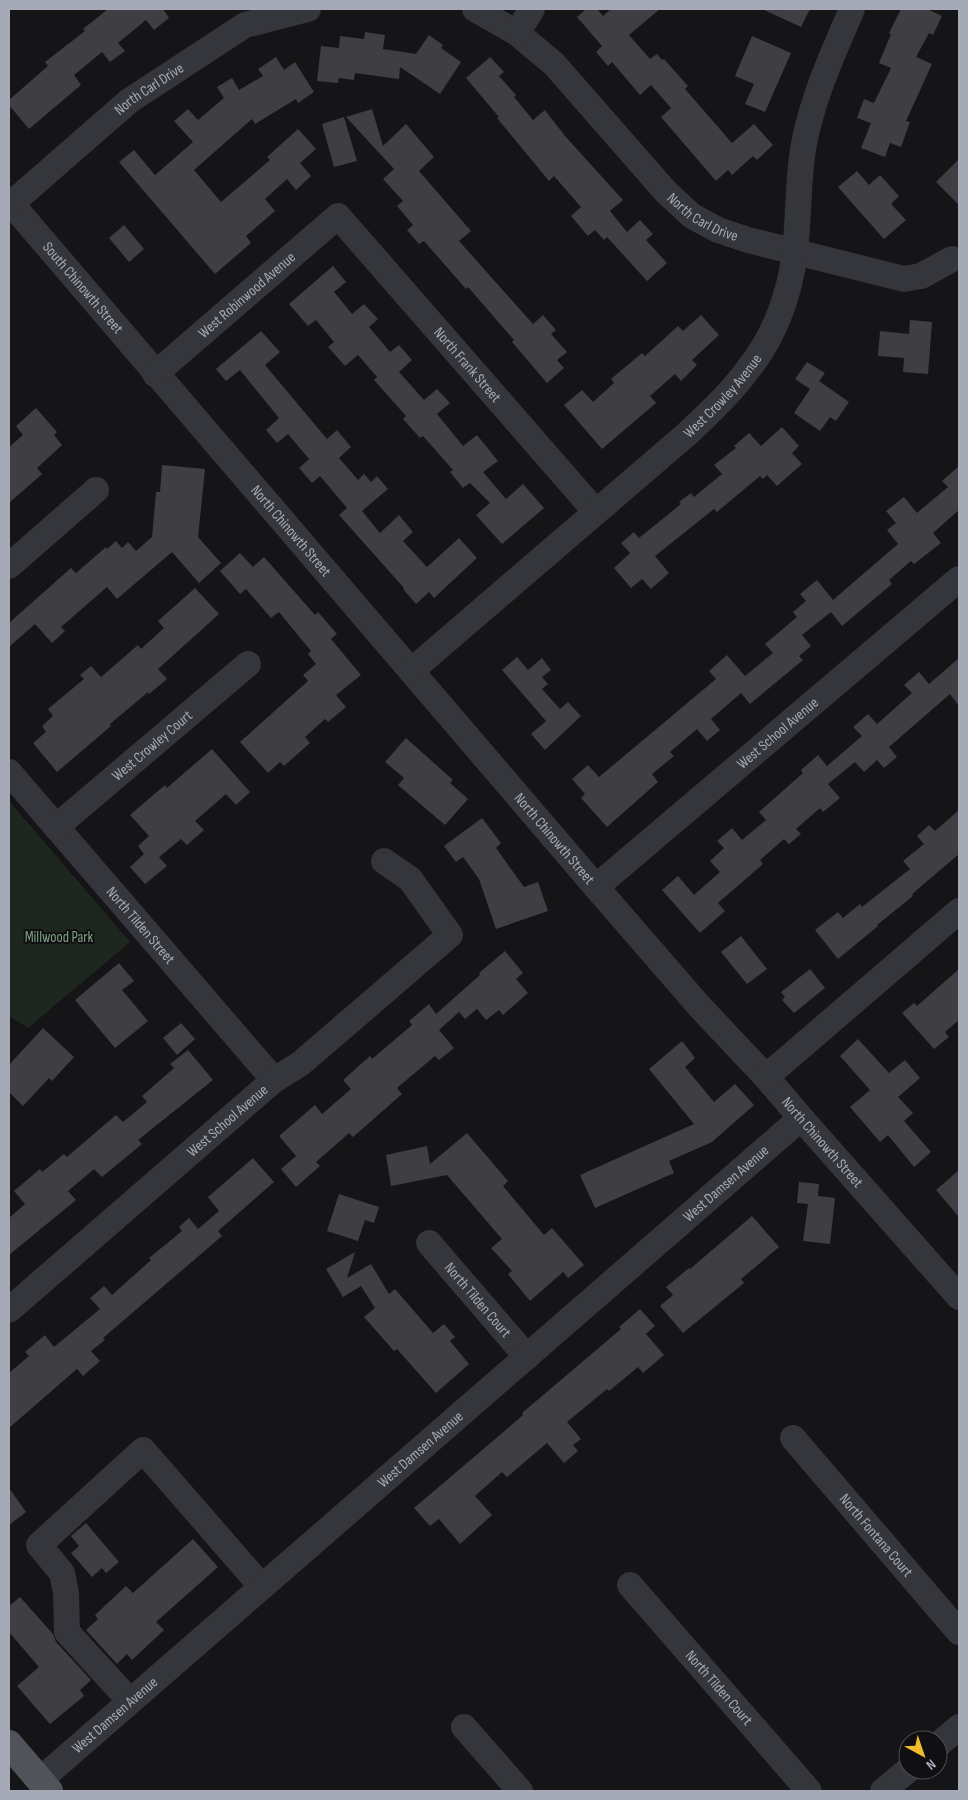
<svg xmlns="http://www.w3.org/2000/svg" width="968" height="1800" viewBox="0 0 968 1800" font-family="'Sofia Sans Condensed',sans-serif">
<rect width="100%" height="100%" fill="#151416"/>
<path fill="#1e2620" d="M9,801l121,141 -102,86 -19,-12z"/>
<g fill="#3f3f43">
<path d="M108,9h55l6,9 -15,12 -8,-10 -28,23 7,8 -15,11 -8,-10 -28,23 7,10 -52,44 -20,-24v-5l39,-34 -3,-4 40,-31 -2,-2z"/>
<path d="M586,9h11l6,7 8,-7h49l-31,26 21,24 7,-5 5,6 2,-1 24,27 -3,3 47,54 22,-19 19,21 -16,15 -4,-4 -21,19 -4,-5 -12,11 -55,-64 10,-9 -20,-23 -11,10 -28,-33 -4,4 -12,-14 6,-6 -25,-29z"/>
<path d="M762,9h48l-9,18z"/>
<path d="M901,9h26l15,7 -9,19 -4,-2 -13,24 16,7 -26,57 4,1 -9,25 -11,-4 -5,14 -24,-9 10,-25 -14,-5 7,-19 10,4 17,-35 -12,-5 12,-29 -2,-1z"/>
<path d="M365,32l20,3 -2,14 33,5 13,-19 14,10 -2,3 20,14 -21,32 -40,-27 -1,12 -44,-6 -1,7 -15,-2 -1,5 -21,-2 4,-35 18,2 1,-12 24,3z"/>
<path d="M752,36l39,17 -26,59 -20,-8 9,-20 -19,-8z"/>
<path d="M276,57l8,13 11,-8 19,30 -16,11 -2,-4 -41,25 -3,-5 -58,51 27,32 49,-42 -3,-3 31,-28 18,20 -16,14 11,13 -15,14 -9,-11 -22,20 10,12 -29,25 5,7 -36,31 -96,-112 15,-12 21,25 38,-33 -19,-21 14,-12 10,11 26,-22 -7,-11 15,-9 7,12 24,-14 -5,-7z"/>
<path d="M490,57l14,15 -5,4 17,19 -2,2 19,23 12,-10 20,26 58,64 -13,11 17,21 13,-12 13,14 -7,6 21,23 -20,18 -40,-44 -3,3 -9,-10 -7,6 -17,-20 10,-9 -27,-31 -5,5 -52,-63 2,-1 -33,-39z"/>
<path d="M372,109l11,37 23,-22 28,33 -15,14 52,60 -12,10 74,83 10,-9 13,15 -5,4 16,18 -10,8 7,8 -17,15 -35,-41 2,-2 -46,-53 -2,2 -42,-48 -5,3 -12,-14 6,-5 -16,-19 6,-5 -20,-22 11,-10 -48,-52z"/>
<path d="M344,117l13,44 -23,6 -12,-43z"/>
<path d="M959,159v46l-23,-23z"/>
<path d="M857,171l12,14 11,-10 19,21 -8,8 15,16 -22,19 -46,-52z"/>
<path d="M124,225l20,24 -15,13 -20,-24z"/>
<path d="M333,266l13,16 -12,10 18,22 12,-10 14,15 -9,8 21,25 9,-7 13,15 -13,12 25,28 13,-11 13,14 -13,11 26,32 14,-11 21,26 -15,11 23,27 17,-15 21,24 -42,36 -26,-29 14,-12 -20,-20 -7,5 -13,-16 3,-2 -30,-34 -3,2 -17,-19 3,-3 -32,-36 3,-3 -19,-22 -13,11 -17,-19 6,-5 -18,-22 -8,6 -19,-22z"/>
<path d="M701,315l18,20 -27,25 5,5 -16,16 -6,-7 -25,22 6,7 -54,46 -38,-44 18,-15 11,12 21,-19 -3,-4 31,-26 3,3 33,-30 5,5z"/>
<path d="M910,320l22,2 -4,52 -25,-2 1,-14 -26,-2 2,-25 29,3z"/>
<path d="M261,331l19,21 -15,13 62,74 10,-9 14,17 -12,11 19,22 6,-6 7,8 6,-6 11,13 -26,22 18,22 19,-18 14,17 -10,9 24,26 32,-29 18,20 -43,40 -5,-6 -13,12 -13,-15 1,-1 -65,-73 8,-7 -27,-32 -8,7 -13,-15 10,-9 -21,-25 -11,9 -11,-13 13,-12 -39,-48 -14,11 -10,-12z"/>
<path d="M807,362l18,11 -6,8 30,21 -13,19 -6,-4 -10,14 -26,-18 16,-24 -15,-10z"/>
<path d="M36,408l21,24 -3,3 8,10 -25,23 5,6 -33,29v-56l14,-12 -7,-9z"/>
<path d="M782,427l17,19 -7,7 10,11 -25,22 -10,-11 -4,4 -3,-3 -43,36 -3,-3 -59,47 14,17 -18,16 -9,-10 -11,9 -17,-20 16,-15 -9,-10 13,-11 5,6 42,-34 -2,-2 12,-9 3,4 28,-23 -8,-9 22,-17 -2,-2 15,-13 12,13z"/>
<path d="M162,465l43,4 -7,68 23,26 -22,20 -27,-31 -55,47 -10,-12 -46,40 4,4 -13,12 -17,-19 -26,23v-24l62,-55 5,5 30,-26 1,2 9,-8 6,7 6,-6 8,9 16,-14 4,-45h4z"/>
<path d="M959,466v44l-26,23 8,10 -27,21 -3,-3 -22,19 3,4 -50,42 -11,-14 -29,23 9,11 -12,10 4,4 -53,44 -9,-11 -30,26 9,11 -13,11 -10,-12 -27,23 4,4 -22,18 6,8 -51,45 -26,-29 4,-4 -13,-15 16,-14 11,12 117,-98 -7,-8 18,-16 18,21 28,-23 -8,-9 32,-27 -4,-5 13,-11 -6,-7 17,-14 16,20 65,-56 -11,-14 9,-7 -10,-12 18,-14 13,16 31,-26 -6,-6z"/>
<path d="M240,553l13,14 11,-10 51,58 3,-3 19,22 -6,5 30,36 -25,20 10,12 -18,15 -3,-3 -20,18 5,6 -26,23 -4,-4 -12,11 -28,-31 68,-61 -5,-6 13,-11 -8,-10 3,-3 -32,-39 -8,6 -25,-29 -6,5 -20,-23z"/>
<path d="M195,588l24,26 -61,55 9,10 -18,15 -1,-2 -38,32 1,2 -54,46 -24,-29 13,-11 -4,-6 11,-10 -5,-7 36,-30 -4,-4 11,-9 10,11 37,-32 3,4 23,-21 -6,-7z"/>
<path d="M517,657l11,13 14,-12 9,12 -9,7 6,7 -6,5 18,20 8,-7 13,14 -36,34 -14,-16 15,-13 -44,-51z"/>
<path d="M959,658v48l-9,-12 -61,53 8,10 -13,11 -7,-8 -13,12 -9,-10 -27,22 12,14 -17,14 -3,-4 -24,21 5,5 -12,10 -5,-5 -24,21 3,4 -45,39 7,8 -25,22 -38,-43 16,-14 16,19 26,-23 -10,-11 14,-13 -7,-7 15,-13 10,12 24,-20 -7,-8 44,-39 -2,-3 17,-15 9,11 35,-30 -9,-9 15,-13 9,10 35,-31 -8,-8 15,-13 10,12z"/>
<path d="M406,738l47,42 -3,3 18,16 -23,26 -47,-40 6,-7 -19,-16z"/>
<path d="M212,749l38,43 -14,13 -10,-11 -31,27 9,9 -17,15 -6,-6 -22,18 8,9 -22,18 -15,-17 14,-13 -6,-8 11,-10 -19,-21 35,-30 2,3z"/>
<path d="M959,810v44l-47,40 1,2 -36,29 1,1 -40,33 -23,-29 23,-18 5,6 17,-14 2,3 48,-38 -7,-8 21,-17 -7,-8 12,-11 6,6z"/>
<path d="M482,818l19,25 -5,5 28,39 14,-5 10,29 -52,18 -17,-50 -16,-22 -7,5 -12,-16z"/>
<path d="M741,936l26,33 -20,15 -26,-32z"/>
<path d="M505,951l18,22 -7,6 12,14 -25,22 -4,-5 -13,10 -9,-11 -12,10 -6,-7 -20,18 15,18 -15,12 -4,-4 -38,32 5,6 -49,43 -4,-4 -33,29 4,4 -24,21 -15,-18 15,-13 -17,-20 36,-31 7,9 29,-25 -8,-9 27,-24 2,3 40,-34 -3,-4 20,-17 7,10 44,-39 -1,-2z"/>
<path d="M119,963l15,18 -12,9 26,31 -33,27 -40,-48z"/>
<path d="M810,969l15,19 -31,25 -12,-13 3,-3 -4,-5z"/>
<path d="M959,969v51l-14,12 4,5 -15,12 -32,-36 12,-10 3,3z"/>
<path d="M181,1023l14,16 -18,16 -14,-17z"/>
<path d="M43,1028l31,29 -22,24 -3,-3 -26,28 -14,-14v-27z"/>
<path d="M858,1039l31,34 16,-13 15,18 -22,19 15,16 -9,8 27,31 -17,15 -26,-32 -8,7 -30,-35 20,-17 -30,-34z"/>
<path d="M682,1041l13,17 -10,9 29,35 21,-18 19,21 -42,37 -43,19 5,12 -79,35 -15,-33 114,-51 -45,-55z"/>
<path d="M188,1050l25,30 -75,60 4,4 -40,33 -8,-8 -26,22 8,9 -67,55v-37l16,-14 -11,-13 26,-22 2,3 22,-18 3,3 49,-42 7,7 24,-20 -5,-6 32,-28 -4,-4z"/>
<path d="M467,1133l41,48 -5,5 41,49 8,-7 32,37 -16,13 -5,-6 -33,29 -22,-27 4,-3 -21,-23 11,-9 -55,-64 -56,11 -5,-31 41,-9 3,18z"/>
<path d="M253,1158l21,24 -56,49 4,5 -119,102 2,2 -14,11 9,10 -17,15 -6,-7 -68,59v-55l20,-17 -4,-4 20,-17 9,12 46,-38 -10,-11 14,-12 8,9 39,-35 -2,-2 33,-27 -3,-4 10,-9 9,11 21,-18 -11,-14z"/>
<path d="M959,1170v47l-23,-27z"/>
<path d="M799,1182l20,2 -1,12 17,2 -5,46 -27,-3 5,-37 -11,-1z"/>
<path d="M339,1194l40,13 -5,16 -9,-3 -7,21 -31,-10z"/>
<path d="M752,1216l27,31 -38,32 3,4 -61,50 -23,-27 13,-11 -7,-8 23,-19 1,1z"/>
<path d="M355,1252l-8,26 24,-14 18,30 6,-5 38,44 11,-9 11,13 -5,4 19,23 -33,29 -39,-44 -3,2 -30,-34 11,-9 -14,-22 -18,11 -17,-28z"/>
<path d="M640,1309l15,17 -9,8 18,21 -21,18 -5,-6 -29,24 -2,-2 -40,33 14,17 -8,6 5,6 -14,12 -17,-20 -40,34 -5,-5 -27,24 17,19 -32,29 -21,-25 -9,7 -16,-18 87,-74 22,-19 -1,-2 99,-84 -2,-2z"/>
<path d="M9,1488l17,24 -17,13z"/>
<path d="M86,1523l33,39 -13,11 -4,-5 -10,9 -21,-24 8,-7 -8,-10z"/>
<path d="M193,1539l25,28 -62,55 8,8 -32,30 -5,-6 -10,10 -31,-34 12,-11 -3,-4 31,-29 7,7z"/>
<path d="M20,1597l33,37 3,8 35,38 -11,10 4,6 -34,28 -33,-38 22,-19 -30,-35v-26z"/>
</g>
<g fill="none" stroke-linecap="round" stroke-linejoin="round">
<g stroke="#35363b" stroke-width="26">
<path id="s1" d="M475,9l42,24 37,31 112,128 26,24 26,14 30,10 156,39 17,-3 31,-17"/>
<path d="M517,33l15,-24"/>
<path id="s2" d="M9,201l587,686 104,120 66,70 35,41 158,179"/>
<path id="s3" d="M11,204l118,-103 116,-76 63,-16"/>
<path id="s4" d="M155,374l183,-158 258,296"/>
<path d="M9,566l87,-76"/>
<path id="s5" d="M411,671l276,-237c22,-21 44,-41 62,-66 26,-32 42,-77 46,-118 5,-42 2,-84 13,-124 10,-41 28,-79 44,-117"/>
<path id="s6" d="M9,772l265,308"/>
<path id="s7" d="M56,827l192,-163"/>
<path id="s8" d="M596,887l363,-308"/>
<path d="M766,1077l193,-166"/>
<path id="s9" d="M429,1243l98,114"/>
<path id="s10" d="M9,1310l265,-230 26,-16 150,-129 -40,-56 -26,-18"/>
<path id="s11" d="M793,1438l166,194"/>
<path id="s12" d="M630,1585l179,206"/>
<path d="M130,1701l-63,-69 -1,-39 -4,-20 -23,-28 104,-95 119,137"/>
<path d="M464,1727l56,64"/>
<path d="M938,1745l21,-18"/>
<path id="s13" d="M40,1780l761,-662"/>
<path d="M883,1791l25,-21"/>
</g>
<path stroke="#51535a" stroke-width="28" d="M9,1744l40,47"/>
</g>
<g text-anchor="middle" stroke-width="4" stroke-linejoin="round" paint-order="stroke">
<g font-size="15" fill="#a6aab7" stroke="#100f11">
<text dy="5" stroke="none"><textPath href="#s3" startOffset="180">North Carl Drive</textPath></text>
<text dy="5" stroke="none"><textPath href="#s1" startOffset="312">North Carl Drive</textPath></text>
<text dy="5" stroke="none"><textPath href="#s2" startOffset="114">South Chinowth Street</textPath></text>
<text dy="5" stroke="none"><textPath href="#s4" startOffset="121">West Robinwood Avenue</textPath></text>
<text dy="5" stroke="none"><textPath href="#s4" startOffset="439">North Frank Street</textPath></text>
<text dy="5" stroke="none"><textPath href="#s5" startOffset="416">West Crowley Avenue</textPath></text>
<text dy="5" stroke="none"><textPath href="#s2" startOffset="434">North Chinowth Street</textPath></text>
<text dy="5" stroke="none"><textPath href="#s8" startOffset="238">West School Avenue</textPath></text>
<text dy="5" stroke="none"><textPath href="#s7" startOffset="126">West Crowley Court</textPath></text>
<text dy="5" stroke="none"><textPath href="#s2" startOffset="839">North Chinowth Street</textPath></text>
<text dy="5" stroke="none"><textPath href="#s6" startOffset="202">North Tilden Street</textPath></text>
<text dy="5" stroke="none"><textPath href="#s10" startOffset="289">West School Avenue</textPath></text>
<text dy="5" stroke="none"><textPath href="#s2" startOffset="1244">North Chinowth Street</textPath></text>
<text dy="5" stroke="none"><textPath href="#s13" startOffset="909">West Damsen Avenue</textPath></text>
<text dy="5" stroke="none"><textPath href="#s9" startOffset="75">North Tilden Court</textPath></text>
<text dy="5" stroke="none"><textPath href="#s13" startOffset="504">West Damsen Avenue</textPath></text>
<text dy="5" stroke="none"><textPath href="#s11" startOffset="128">North Fontana Court</textPath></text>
<text dy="5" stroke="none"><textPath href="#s12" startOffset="136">North Tilden Court</textPath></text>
<text dy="5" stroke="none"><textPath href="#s13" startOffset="99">West Damsen Avenue</textPath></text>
</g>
<g font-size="15" fill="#7da281" stroke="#100f11">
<text x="59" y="942">Millwood Park</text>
</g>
</g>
<rect width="968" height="1800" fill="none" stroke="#a6aab7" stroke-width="20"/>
<g transform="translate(923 1755) rotate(140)"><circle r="24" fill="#100f11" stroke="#4c4d53"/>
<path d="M0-4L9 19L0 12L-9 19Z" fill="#f4bb2f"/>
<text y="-8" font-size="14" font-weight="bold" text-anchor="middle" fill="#a6aab7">N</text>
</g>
</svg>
